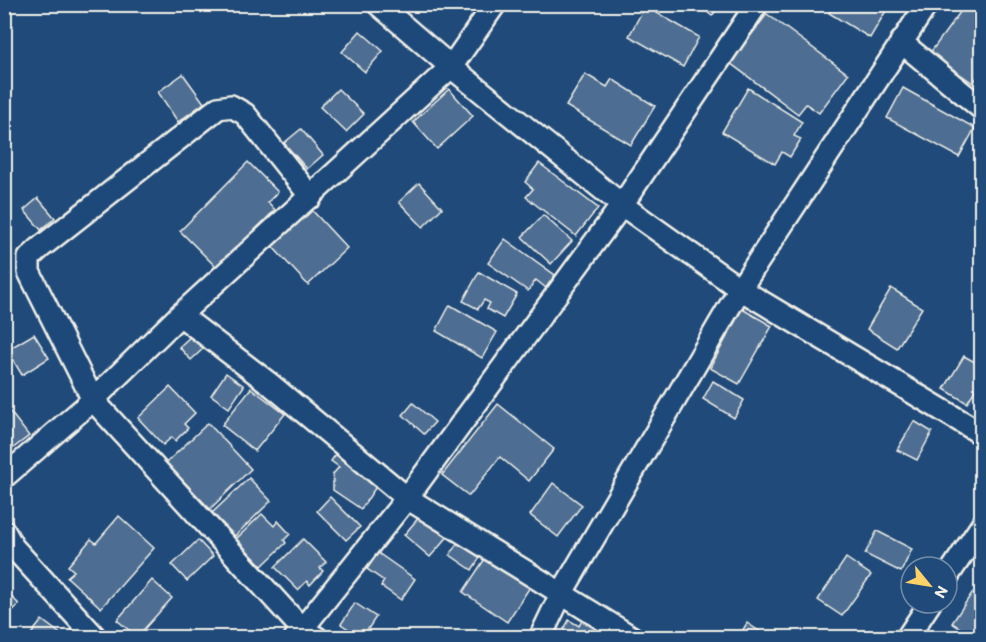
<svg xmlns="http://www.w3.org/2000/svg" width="986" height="642" viewBox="0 0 986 642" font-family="Itim,sans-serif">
<rect width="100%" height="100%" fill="#1f4a7a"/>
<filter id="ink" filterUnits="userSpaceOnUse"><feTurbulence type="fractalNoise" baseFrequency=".0167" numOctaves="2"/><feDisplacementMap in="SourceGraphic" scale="12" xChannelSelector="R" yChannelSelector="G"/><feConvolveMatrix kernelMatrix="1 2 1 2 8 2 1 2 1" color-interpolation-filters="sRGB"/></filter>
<g filter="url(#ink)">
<g fill="#4d6e92" stroke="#f4f1e8" stroke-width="1.5">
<path d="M697,4h24l-9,12z"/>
<path d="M834,4h56l-20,34 -41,-25z"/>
<path d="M966,4h8l8,6v61l-9,12 -43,-30z"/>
<path d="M645,6l54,31 -16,30 -54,-31z"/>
<path d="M767,14l81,60 -29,39 -13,-9 -8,10 -68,-51z"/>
<path d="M360,31l23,20 -18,21 -23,-20z"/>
<path d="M183,74l21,29 -26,19 -20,-30z"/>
<path d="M585,74l22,13 5,-8 43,27 -24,39 -65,-39z"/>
<path d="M748,88l54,34 -8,14 7,3 -11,18 -8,-5 -7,12 -53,-32z"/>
<path d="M903,88l72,40 -16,29 -72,-39z"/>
<path d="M338,89l26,25 -18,18 -26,-25z"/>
<path d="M449,89l24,27 -36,33 -24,-27z"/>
<path d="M301,129l22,26 -16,14 -23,-26z"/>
<path d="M248,162l30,30 -10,10 7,8 -58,58 -37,-37z"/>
<path d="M539,163l59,45 -22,28 -50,-39 7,-8 -8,-7z"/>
<path d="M419,183l23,25 -19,19 -24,-25z"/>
<path d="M38,198l17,20 -14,12 -17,-20z"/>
<path d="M310,208l37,40 -39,37 -37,-40z"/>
<path d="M543,215l29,26 -21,23 -29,-27z"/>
<path d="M505,239l50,36 -9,13 -10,-8 -8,11 -40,-28z"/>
<path d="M479,272l38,22 -14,24 -16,-9 3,-6 -6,-3 -6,9 -15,-8z"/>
<path d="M891,288l31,20 -25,40 -30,-19z"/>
<path d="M450,305l47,27 -15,26 -46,-27z"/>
<path d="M742,309l30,17 -33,58 -29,-16z"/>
<path d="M34,334l15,24 -27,17 -15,-25z"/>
<path d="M193,334l12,13 -14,13 -12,-13z"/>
<path d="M964,356l18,10v13l-15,24 -23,-14z"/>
<path d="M226,373l18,13 -15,22 -18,-13z"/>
<path d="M713,381l31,19 -10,18 -31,-19z"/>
<path d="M170,387l25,26 -11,11 4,4 -13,13 -3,-4 -9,8 -25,-27z"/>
<path d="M251,388l34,26 -30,37 -33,-26z"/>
<path d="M413,403l22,19 -11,12 -21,-19z"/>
<path d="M4,404l25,32 -25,19z"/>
<path d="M498,404l56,45 -25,32 -29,-24 -31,39 -27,-21z"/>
<path d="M914,421l18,11 -15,28 -20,-10z"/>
<path d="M208,423l43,46 -41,40 -44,-46z"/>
<path d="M338,451l42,30 -19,28 -28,-19v-16l6,-7 -8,-6z"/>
<path d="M249,478l22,23 -36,35 -23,-23z"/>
<path d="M553,483l29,22 -24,32 -28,-22z"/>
<path d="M330,497l30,30 -14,13 -29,-29z"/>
<path d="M425,510l27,22 -22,25 -26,-22z"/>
<path d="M262,514l12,12 4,-5 12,13 -6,6 2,3 -24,23 -26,-27z"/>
<path d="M119,516l35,32 -53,60 -34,-31 7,-6 -6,-5 23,-27 5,4z"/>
<path d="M467,528l23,14 -18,28 -22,-15z"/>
<path d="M877,531l35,18 -11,23 -36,-18z"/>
<path d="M303,539l23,23 -6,6 3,3 -13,14 -3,-4 -9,9 -23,-23z"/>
<path d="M198,540l15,16 -26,25 -15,-16z"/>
<path d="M490,551l44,30 -27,41 -44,-30z"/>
<path d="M378,553l37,26 -14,21 -20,-14 3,-5 -17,-12z"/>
<path d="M846,558l25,17 -29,41 -24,-16z"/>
<path d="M152,580l20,18 -35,39 -20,-17z"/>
<path d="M4,590l15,14 -15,16z"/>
<path d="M972,593l10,7v38h-7l-23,-15z"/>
<path d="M355,603l21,14 -14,21 -21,-14z"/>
<path d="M588,610l34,28h-45l-13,-9 5,-9 10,6z"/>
<path d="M42,620l21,16 -1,2h-34z"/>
<path d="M747,623l15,10 -3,5h-21z"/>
</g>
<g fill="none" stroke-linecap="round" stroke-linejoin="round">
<g stroke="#f4f1e8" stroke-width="26">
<g id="street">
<path d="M378,4l73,63 171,138 118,84 242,145"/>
<path d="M901,42l81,67"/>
<path d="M311,197l-66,-83 -14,-8 -13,2 -177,139 -12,11v14l64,128 209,229 15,9"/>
<path d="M180,315l90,69 137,114 226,140"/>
<path d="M4,477l89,-77 87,-85 271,-248 44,-63"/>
<path d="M4,531l9,16 83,91"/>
<path d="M947,577l35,-52"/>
<path d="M295,638l112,-140 215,-293 135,-201"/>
<path d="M540,638l21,-44 179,-305 187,-285"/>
<path d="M907,638l23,-35"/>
</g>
</g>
<use href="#street" stroke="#1f4a7a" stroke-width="21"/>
</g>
</g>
<rect width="986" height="642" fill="none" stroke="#1f4a7a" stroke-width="24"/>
<rect x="12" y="12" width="962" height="618" fill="none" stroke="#f4f1e8" stroke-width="2" filter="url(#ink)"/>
<g transform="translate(929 585) rotate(120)"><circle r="28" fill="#1f4a7a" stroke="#748da6" stroke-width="1.5"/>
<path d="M0-4.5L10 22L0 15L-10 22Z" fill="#ffd166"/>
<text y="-9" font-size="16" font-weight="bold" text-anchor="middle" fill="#f4f1e8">N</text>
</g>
</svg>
